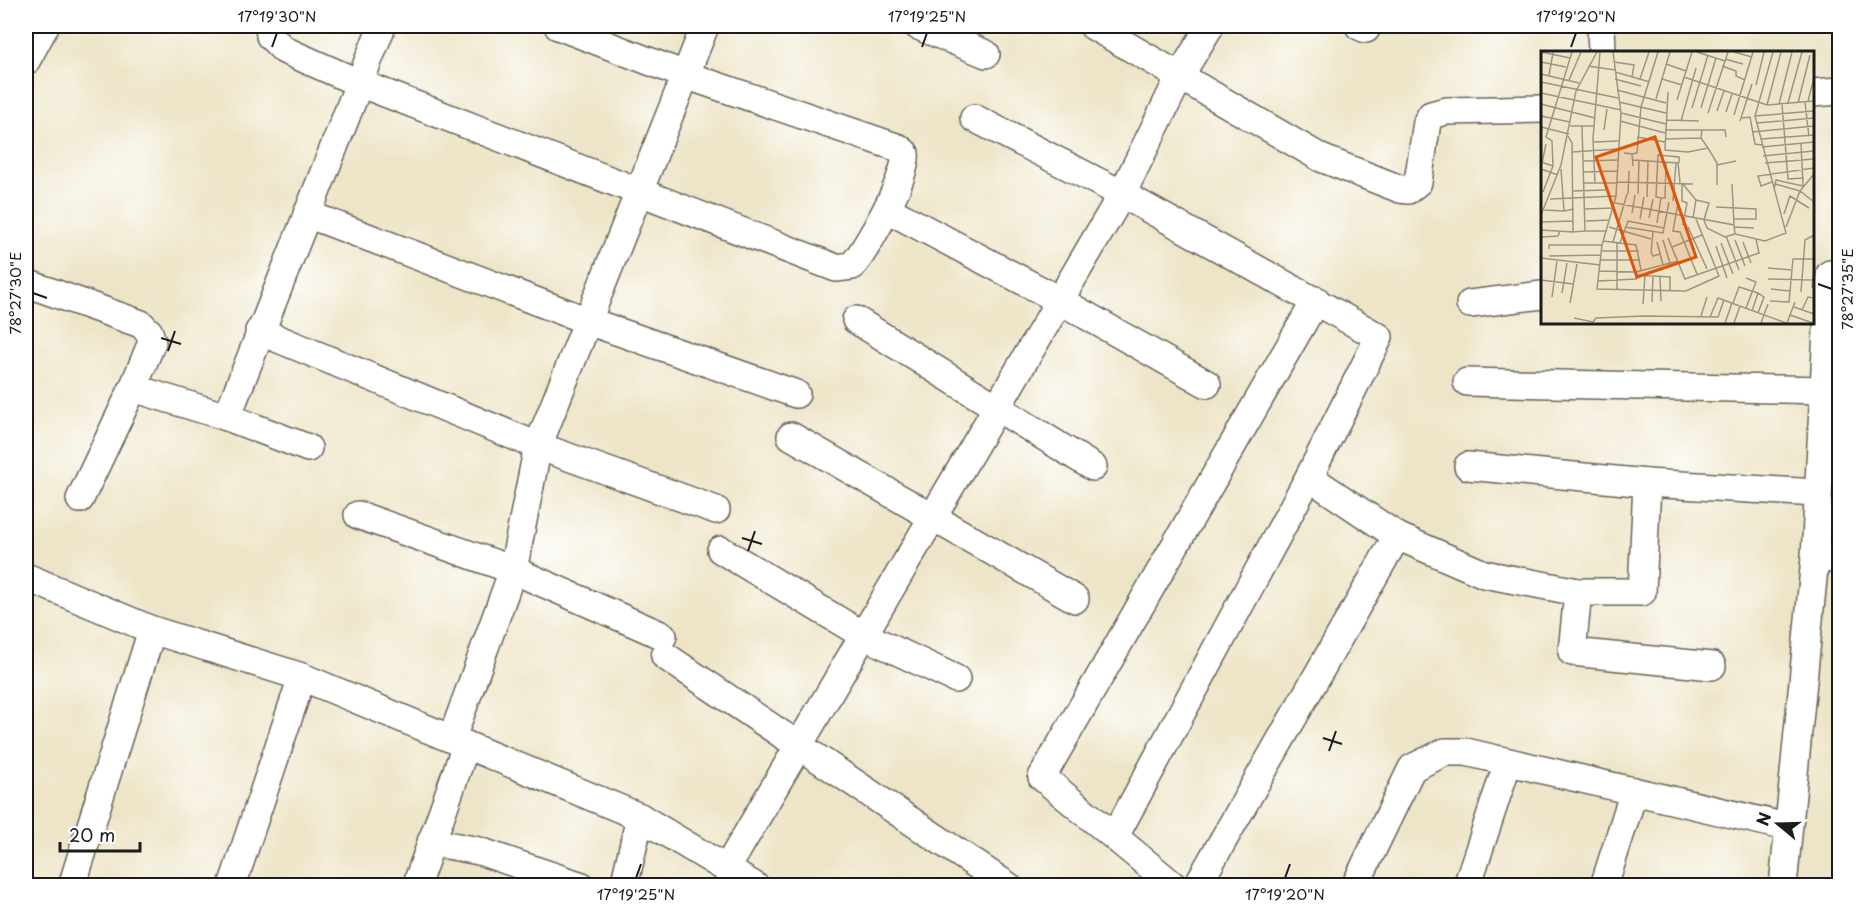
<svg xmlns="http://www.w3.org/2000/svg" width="1865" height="911" viewBox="0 0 1865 911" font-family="'Playpen Sans',sans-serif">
<rect width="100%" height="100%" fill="#fff"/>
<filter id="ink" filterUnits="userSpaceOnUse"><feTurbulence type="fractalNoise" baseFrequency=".0167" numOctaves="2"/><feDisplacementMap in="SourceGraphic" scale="12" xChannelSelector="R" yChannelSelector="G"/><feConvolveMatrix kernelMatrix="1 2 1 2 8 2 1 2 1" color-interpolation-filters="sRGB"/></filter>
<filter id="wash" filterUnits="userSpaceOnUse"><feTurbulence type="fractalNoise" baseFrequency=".008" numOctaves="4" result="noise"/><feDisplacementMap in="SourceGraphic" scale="24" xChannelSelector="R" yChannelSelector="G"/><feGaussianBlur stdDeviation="1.35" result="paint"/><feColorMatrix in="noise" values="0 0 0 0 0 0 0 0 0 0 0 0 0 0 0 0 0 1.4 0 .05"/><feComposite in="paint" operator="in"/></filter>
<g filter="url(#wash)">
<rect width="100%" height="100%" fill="#eee5c8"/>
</g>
<g filter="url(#ink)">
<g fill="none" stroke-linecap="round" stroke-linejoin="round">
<g stroke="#666258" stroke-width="30">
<g id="minor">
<path d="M269,26l1,10 14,14 75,33 477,185 16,-2c15,-17 57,-92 53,-113l-6,-5 -214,-73 -127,-49"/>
<path d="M918,26l68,28"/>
<path d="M1093,26l228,132 79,31 8,1 10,-8 9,-60 4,-7 15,-4 96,-2"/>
<path d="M1359,26l7,3"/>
<path d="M1601,26l1,26"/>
<path d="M26,61l19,-35"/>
<path d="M1812,93l28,-2"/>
<path d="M974,118l148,76 257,143 -70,140 -194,359"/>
<path d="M887,209l172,91 148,84"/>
<path d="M307,214l281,107 208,73"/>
<path d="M26,283l115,41 8,8 3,10 -19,46"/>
<path d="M1470,304l72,-9"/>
<path d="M856,320l237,147"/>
<path d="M259,331l279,115 178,64"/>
<path d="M1467,382l355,8"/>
<path d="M227,417l155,-391"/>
<path d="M791,436l284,163"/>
<path d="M1468,466l179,17 169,10"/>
<path d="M1309,477l88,59 87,38 94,18h64l5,-109"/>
<path d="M80,499l53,-111 94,29 81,31"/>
<path d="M358,515l155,55 150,66"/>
<path d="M721,550l142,85 93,44"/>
<path d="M1815,558l25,1"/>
<path d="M26,577l126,53 150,47 338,140 115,69"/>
<path d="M1578,592l-6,60 140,14"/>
<path d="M665,656l343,230"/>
<path d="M452,738l61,-168 25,-124 167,-420"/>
<path d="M431,842l48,9 103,35"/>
<path d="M727,868l395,-674 59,-120 29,-48"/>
<path d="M72,886l80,-256"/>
<path d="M232,886l70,-209"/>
<path d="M416,886l50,-141"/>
<path d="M624,886l16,-69"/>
<path d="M1174,886l-132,-109 274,-477"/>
<path d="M1197,886l200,-350"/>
<path d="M1355,886l57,-118 33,-16h21l321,75"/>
<path d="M1467,886l41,-124"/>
<path d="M1604,886l30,-95"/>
<path d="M1783,886l32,-328 15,-284"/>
</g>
</g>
<use href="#minor" stroke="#fff" stroke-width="27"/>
</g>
</g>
<path fill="none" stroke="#1c1c1c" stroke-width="2" d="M272,47l5,-14M922,47l5,-14M1571,47l5,-14M1818,284l14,5M33,293l14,5M161,338l20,6M168,351l7,-20M742,538l20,6M748,551l7,-20M1323,738l19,6M1329,751l7,-20M636,878l5,-14M1285,878l5,-14"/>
<g transform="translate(1541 51)">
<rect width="273" height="273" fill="#eee5c8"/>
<path fill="none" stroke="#9a9583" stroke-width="1.5" d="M0,1l29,6M72,1l8,61 -5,83 -14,49 -5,44 89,2 33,-15 -23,-57M156,1l28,9M193,1l18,5M184,8l18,5M0,11l25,5M73,11l20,3 -2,12M125,13l20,7M47,15l27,4M181,15l14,5v5l9,4M74,21l35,10M0,23l38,9M8,24l4,-22M143,26l83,28 47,-4M74,28l26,7M99,28l9,-27M121,28l20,6M28,29l12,-28M0,31l77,16M215,34l8,-33M76,39l49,13M127,41l-3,58 23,2 20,-4 9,15v22M0,42l80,17M115,48l14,-47M136,49l15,-48M267,50l6,-23M78,51l47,11M264,51l4,35M247,52l14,-51M257,52l12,-48M0,53l54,14M238,53l13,-52M241,53l6,75 16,-1M226,54l14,-53M151,57l16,-53M160,57l15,-50M176,60l7,-20M185,61l6,-18M80,62l45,11M167,62l20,-61M193,64l19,-63M0,65l29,6M214,65l59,-5M201,67l8,-1 5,27 7,1M125,69l33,1M79,70l45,12M140,70l15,-53M199,70l12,-37M216,72l57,-5M29,75h24M41,75l3,105h22M0,76l28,7M63,79l3,-21M124,79h37l-1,8 7,10M161,79h23l1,7M211,81l62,-6M27,85l4,7 1,89 12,-1M96,86l28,5M124,88l36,-1M221,88l52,-4M53,91l24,-1M221,96l52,-5M31,101l46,-3M83,102l8,1 1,12M91,103l5,-1 4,-46 17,-55M222,105l51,-5M92,109l45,3 2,20M43,110l33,-1M0,111l12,4 -1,-25 -6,-4 26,-85M1,112l4,-19M224,112l49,-4M176,114l19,-4M0,118l17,6M20,118l3,42 10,-2M43,121l34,-1M76,131l76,2M231,131l-11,4 -3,-10 56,-8M43,132h33M54,132l-2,-44 7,-87M141,132v18l5,2 -4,22M141,132l14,17 -3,18M191,133l2,41M234,133l25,7 14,11M233,138l2,-9 27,6 -2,-43M32,140l33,-1M2,141l10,-26M87,143l1,-23M97,143l1,-33M106,146l1,-36M120,147l-5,-1 2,-42 21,2v6M9,148l66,-3M155,149l13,3 -5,17 3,8 18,9 10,-3M132,150l3,-38M74,152l119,22 1,9 30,7 21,-8 -31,-117 18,-64M137,152l-5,28 7,1 17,42M175,156l40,2v10h-22M44,158l29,-1M3,159l20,1M91,162l3,-18M243,163l6,-18 19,12M0,164l20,-50 15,-74 21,-39M108,167l4,-19M99,168l4,-22M45,170l24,-1M0,171l32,-1M116,172l4,-25h4l1,-36M68,176l42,12M84,176l38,6 6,-31M147,176l19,42M193,176l20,1M245,176l14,-36 14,-17M0,179l32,2M112,181l-2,20 2,4 7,-2M185,185l13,34M1,186l16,-1 2,-5M127,187l17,41 74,-26 -3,-14M122,189l7,23M194,189l10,26M62,190l33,4 5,25M72,191l14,-48M116,191l6,23M202,191l8,21M76,192v47M79,192l8,-22 36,7M180,192l12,31M175,195l11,32M131,196l30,-12M8,198v-4h53M60,200h38M8,205l52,-1M0,207l59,7M59,209h40M227,217l23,2M58,220l37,1 42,-11M95,224l34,2v14M119,226l1,24M227,228l45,1M0,229l32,4M57,230l38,-2v-5M271,237l2,-21M230,238l19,2M260,241l4,-52 9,-5M21,242l5,-30M11,246l5,-36M229,250l19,1 4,-43h21M111,251l1,-26M29,252l7,-39M192,252l6,-16 19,6 6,4 -6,16M102,253l2,-29M253,256l20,7M205,257l10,-26 -10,-4M261,259l6,-13 6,1M211,260l6,-18M249,264l23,8M160,265l6,-19M169,266l8,-19 68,25M33,267l19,4 3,-4 48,-2 74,1 6,-17M184,272l7,-20M193,272l6,-17M220,272l7,-19M246,272l8,-21"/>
<path fill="#de560d" fill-opacity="0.15" stroke="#de560d" stroke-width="3" d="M114,86l41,120 -59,20 -41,-120z"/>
<rect width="273" height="273" fill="none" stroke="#1c1c1c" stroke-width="3"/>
</g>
<rect width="1865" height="911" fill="none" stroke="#fff" stroke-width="66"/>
<g transform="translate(1778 824) rotate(289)" stroke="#ffffff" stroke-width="4.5" paint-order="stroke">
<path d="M0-4.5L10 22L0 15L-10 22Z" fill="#1c1c1c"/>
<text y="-9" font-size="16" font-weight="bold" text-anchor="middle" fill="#1c1c1c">N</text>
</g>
<path d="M60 842v9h80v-9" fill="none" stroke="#1c1c1c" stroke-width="3"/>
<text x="69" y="842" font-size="18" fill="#1c1c1c" stroke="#ffffff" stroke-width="4.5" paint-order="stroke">20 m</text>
<rect x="33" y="33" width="1799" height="845" fill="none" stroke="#1c1c1c" stroke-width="2"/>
<g font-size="15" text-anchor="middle" fill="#1c1c1c">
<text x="277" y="22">17°19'30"N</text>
<text x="927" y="22">17°19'25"N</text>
<text x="1576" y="22">17°19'20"N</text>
<text transform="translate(1848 289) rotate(-90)" y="5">78°27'35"E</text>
<text transform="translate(16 293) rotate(-90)" y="5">78°27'30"E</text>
<text x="636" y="900">17°19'25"N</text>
<text x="1285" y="900">17°19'20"N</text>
</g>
</svg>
